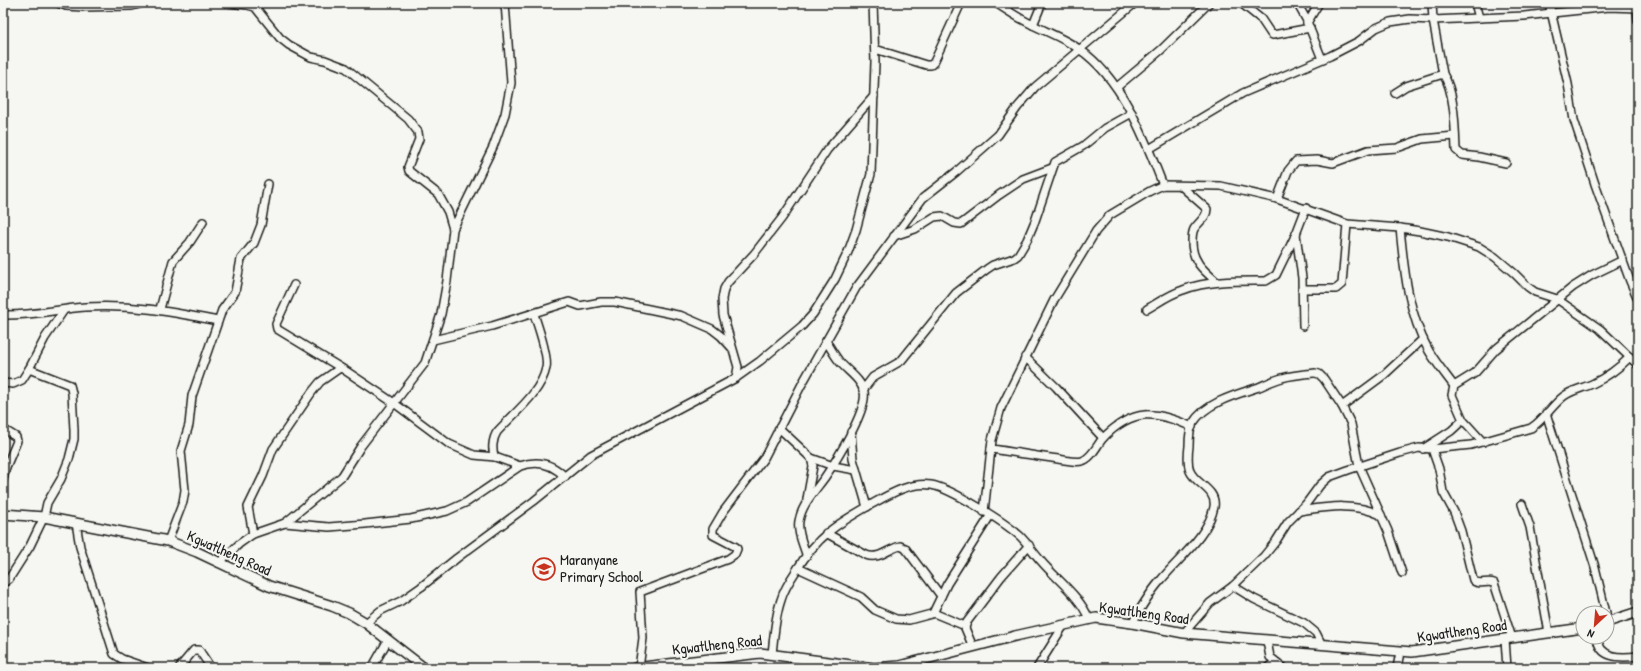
<svg xmlns="http://www.w3.org/2000/svg" width="1641" height="671" viewBox="0 0 1641 671" font-family="'Patrick Hand',sans-serif">
<rect width="100%" height="100%" fill="#f6f6f2"/>
<filter id="ink" filterUnits="userSpaceOnUse"><feTurbulence type="fractalNoise" baseFrequency=".025" numOctaves="2"/><feDisplacementMap in="SourceGraphic" scale="8" xChannelSelector="R" yChannelSelector="G"/><feConvolveMatrix kernelMatrix="1 2 1 2 8 2 1 2 1" color-interpolation-filters="sRGB"/></filter>
<g filter="url(#ink)">
<g fill="none" stroke-linecap="round" stroke-linejoin="round">
<g stroke="#1c1c1c" stroke-width="10">
<g id="minor">
<path d="M58,3l8,3 17,1 49,-1 11,-3"/>
<path d="M227,3l20,2 8,2 25,31 9,7 22,12 14,3 21,8 62,51 10,13 1,7 -11,28 1,4 29,23 10,18 5,17"/>
<path d="M996,3c12,8 24,16 37,22 16,8 32,14 46,24 43,29 66,90 84,136"/>
<path d="M1241,3l20,16 10,15 2,1 37,-7"/>
<path d="M1297,3l9,16 16,40"/>
<path d="M1432,3l1,17 10,54c12,18 12,54 13,76l6,5 17,2 27,6"/>
<path d="M1475,3l4,15"/>
<path d="M1549,3l19,81 6,36 21,64 35,97 8,18"/>
<path d="M1637,8l1,12"/>
<path d="M1307,23l12,-20"/>
<path d="M1033,25l9,-22"/>
<path d="M875,49l51,16h5l3,-3 27,-59"/>
<path d="M1117,87l44,-37 48,-47"/>
<path d="M1395,93l11,-7 37,-12"/>
<path d="M1149,149l94,-56 87,-37 29,-15 17,-13 14,-6 20,-3 23,1 91,-4 85,-9 29,1"/>
<path d="M1181,186l26,23c0,9 -9,13 -13,20 -2,4 -2,9 -2,13 0,19 11,28 25,40"/>
<path d="M1277,199l11,-28 8,-10 21,-1 16,3 35,-13 29,-2 25,-9 33,-3"/>
<path d="M1400,228c4,42 8,86 29,123 7,12 17,24 25,35"/>
<path d="M1296,234l6,44 1,48"/>
<path d="M894,236l21,-7 19,-12 8,-1 12,7 7,1 38,-29 24,-16 29,-11"/>
<path d="M294,285l-18,39 1,5 69,42 48,32 55,41 25,11 21,2"/>
<path d="M1302,289h34l6,-5 5,-60"/>
<path d="M160,309l13,-48 17,-19 13,-20"/>
<path d="M1147,309c12,-7 23,-15 36,-19 26,-10 56,-9 83,-9l10,-6 20,-41 10,-26"/>
<path d="M3,315c28,1 55,-6 82,-8 48,-3 87,5 133,14"/>
<path d="M433,340l59,-14 77,-24 11,4 21,-4h14l67,14 30,13 9,7 11,12"/>
<path d="M1025,357l31,30 47,51"/>
<path d="M736,378l2,-11 -15,-52 -1,-16 2,-10 4,-7 26,-28 28,-36 45,-68 47,-54"/>
<path d="M3,383l10,1 9,-4 7,-11 16,-31 19,-28"/>
<path d="M863,390l10,-13 28,-16 55,-68 31,-24 6,-4 21,-7 4,-3 9,-15 8,-19 20,-59 28,-16 22,-18 27,-15"/>
<path d="M1342,406l42,-31 39,-36"/>
<path d="M1546,413l49,154 11,46"/>
<path d="M1463,420l20,22"/>
<path d="M779,428l32,30 22,8 23,4"/>
<path d="M3,429l13,8 1,4 -11,26 -3,13"/>
<path d="M851,432l2,27 14,48"/>
<path d="M991,449c23,3 45,7 67,10 8,1 17,4 24,2 10,-3 15,-16 21,-23 30,-30 52,-28 89,-11"/>
<path d="M1423,449l28,-18 12,-11 -11,-25 2,-9 21,-13 21,-24 77,-62 19,-12 31,-15"/>
<path d="M1432,449l39,-4 60,-17c13,-8 21,-23 33,-32 8,-6 19,-8 28,-12 15,-7 27,-16 38,-27"/>
<path d="M520,466l-25,-9c-4,-7 -2,-19 2,-25 16,-18 44,-39 49,-64 3,-11 -8,-42 -12,-54"/>
<path d="M807,499l6,-33 -2,-8"/>
<path d="M1522,504l8,23 19,106"/>
<path d="M1299,511c28,-4 55,-9 82,4"/>
<path d="M984,512l8,-72 9,-32 53,-108 42,-69 14,-16 40,-24 13,-6 58,1 56,13 70,25 53,4 20,3 28,6 31,10 16,10 19,16 14,14 7,5 22,7 43,30 38,36"/>
<path d="M76,523l4,24 34,107 8,5 26,9"/>
<path d="M285,523l44,4 36,-3 46,-5 36,-8 20,-9 53,-36c17,-6 32,-3 45,11"/>
<path d="M826,533l40,22c13,5 22,-6 34,-9l5,2 36,48"/>
<path d="M253,534l-5,-27 15,-31 10,-27 39,-57 8,-10 20,-14"/>
<path d="M168,541l15,-39 2,-12 -4,-39 8,-26 3,-29 30,-86 13,-18 6,-33 13,-16 7,-18 7,-41"/>
<path d="M806,554c-3,-10 -9,-22 -7,-33 3,-17 16,-30 26,-44 11,-16 43,-68 39,-85 -3,-13 -17,-21 -25,-31 -5,-6 -9,-14 -13,-20"/>
<path d="M219,563l20,-19 14,-10 32,-11 57,-47 19,-30 64,-83 16,-49 6,-33 6,-52 40,-82 12,-33 6,-31 -6,-80"/>
<path d="M798,568l63,29 14,13 21,9 13,1 26,-7"/>
<path d="M3,583l6,-4 21,-33 14,-29 3,-14 14,-24 8,-20 5,-20v-9l-2,-37 -2,-8 -41,-16"/>
<path d="M1233,586l21,13 50,24 12,10 6,12"/>
<path d="M366,623l14,-12 21,-10 20,-14 36,-29 77,-57 57,-46 145,-77 24,-17 42,-35 11,-12 22,-35 13,-27 8,-22 15,-56 4,-112 -2,-59"/>
<path d="M1132,623c9,-15 17,-30 29,-43 18,-22 47,-44 53,-73 3,-18 -19,-23 -24,-36 -3,-8 -2,-17 -1,-25 0,-7 0,-16 4,-23 13,-21 45,-29 66,-36 7,-3 15,-7 23,-9 10,-3 22,-4 33,-5l4,1 5,5 18,27 9,18 8,42 29,65 14,42"/>
<path d="M965,626l-29,-12 -2,-3 13,-27 43,-68"/>
<path d="M1184,633l26,-30 23,-17 31,-30 12,-15 12,-19 18,-18 14,-19 9,-8 19,-7 52,-17 19,-5 13,1 7,20 4,23 11,20 7,19 12,49c5,6 14,0 21,3l18,55"/>
<path d="M1597,637c2,22 23,21 41,19"/>
<path d="M1505,639l2,29"/>
<path d="M1267,641l3,16 14,11"/>
<path d="M973,647l-8,-19 2,-6 34,-45 28,-32"/>
<path d="M772,654c2,-18 3,-37 9,-54 3,-11 9,-20 15,-29 21,-35 41,-47 76,-67 18,-10 38,-22 59,-19 20,3 73,37 89,51 8,8 14,17 21,25 16,19 39,35 48,58"/>
<path d="M179,668l15,-18h5l12,18"/>
<path d="M372,668l16,-28"/>
<path d="M639,668l4,-30 -3,-46 88,-33 7,-5 2,-5 -1,-2 -23,-12v-6l10,-17 41,-54 38,-74 54,-96 67,-90 33,-26 42,-37 19,-27 18,-21 100,-84"/>
<path d="M1037,668l27,-43"/>
<path d="M1267,668l8,-6"/>
<path d="M1397,668l3,-16"/>
</g>
</g>
<g stroke="#1c1c1c" stroke-width="12">
<g id="tertiary">
<path d="M3,514l41,3 124,24 29,11 72,34 63,20 17,7 17,10 58,45"/>
<path d="M1607,622l31,-10"/>
<path d="M635,668l125,-15 114,15 25,-2 116,-30 81,-18 36,5 52,10 228,19 171,-24"/>
</g>
</g>
<use href="#minor" stroke="#f6f6f2" stroke-width="7"/>
<use href="#tertiary" stroke="#f6f6f2" stroke-width="9"/>
</g>
</g>
<defs>
<g id="school-ring" transform="scale(1.15)"><circle r="9.5" fill="#f6f6f2" stroke="#c8321e" stroke-width="1.5"/><path d="M0-5L7-2L0 1L-7-2ZM-4 1L0 2.5L4 1V4Q0 6-4 4Z" fill="#c8321e"/></g>
</defs>
<g fill-rule="evenodd">
<use href="#school-ring" x="544" y="569"/>
</g>
<g text-anchor="middle" stroke-width="4" stroke-linejoin="round" paint-order="stroke">
<g font-size="15" fill="#1c1c1c" stroke="#f6f6f2">
<text transform="translate(229 553) rotate(24)" y="5">Kgwatlheng Road</text>
<text transform="translate(1144 613) rotate(8)" y="5">Kgwatlheng Road</text>
<text transform="translate(1462 631) rotate(-8)" y="5">Kgwatlheng Road</text>
<text transform="translate(717 645) rotate(-6)" y="5">Kgwatlheng Road</text>
</g>
<g font-size="15" fill="#1c1c1c" stroke="#f6f6f2" text-anchor="start">
<text x="560" y="565">Maranyane<tspan x="560" dy="17">Primary School</tspan></text>
</g>
</g>
<rect width="1641" height="671" fill="none" stroke="#f6f6f2" stroke-width="16"/>
<rect x="8" y="8" width="1625" height="655" fill="none" stroke="#1c1c1c" stroke-width="1.5" filter="url(#ink)"/>
<g transform="translate(1595 625) rotate(206)"><circle r="19" fill="#f6f6f2" stroke="#9f9f9c"/>
<path d="M0-3L7 15L0 10L-7 15Z" fill="#c8321e"/>
<text y="-6" font-size="11" font-weight="bold" text-anchor="middle" fill="#1c1c1c">N</text>
</g>
</svg>
